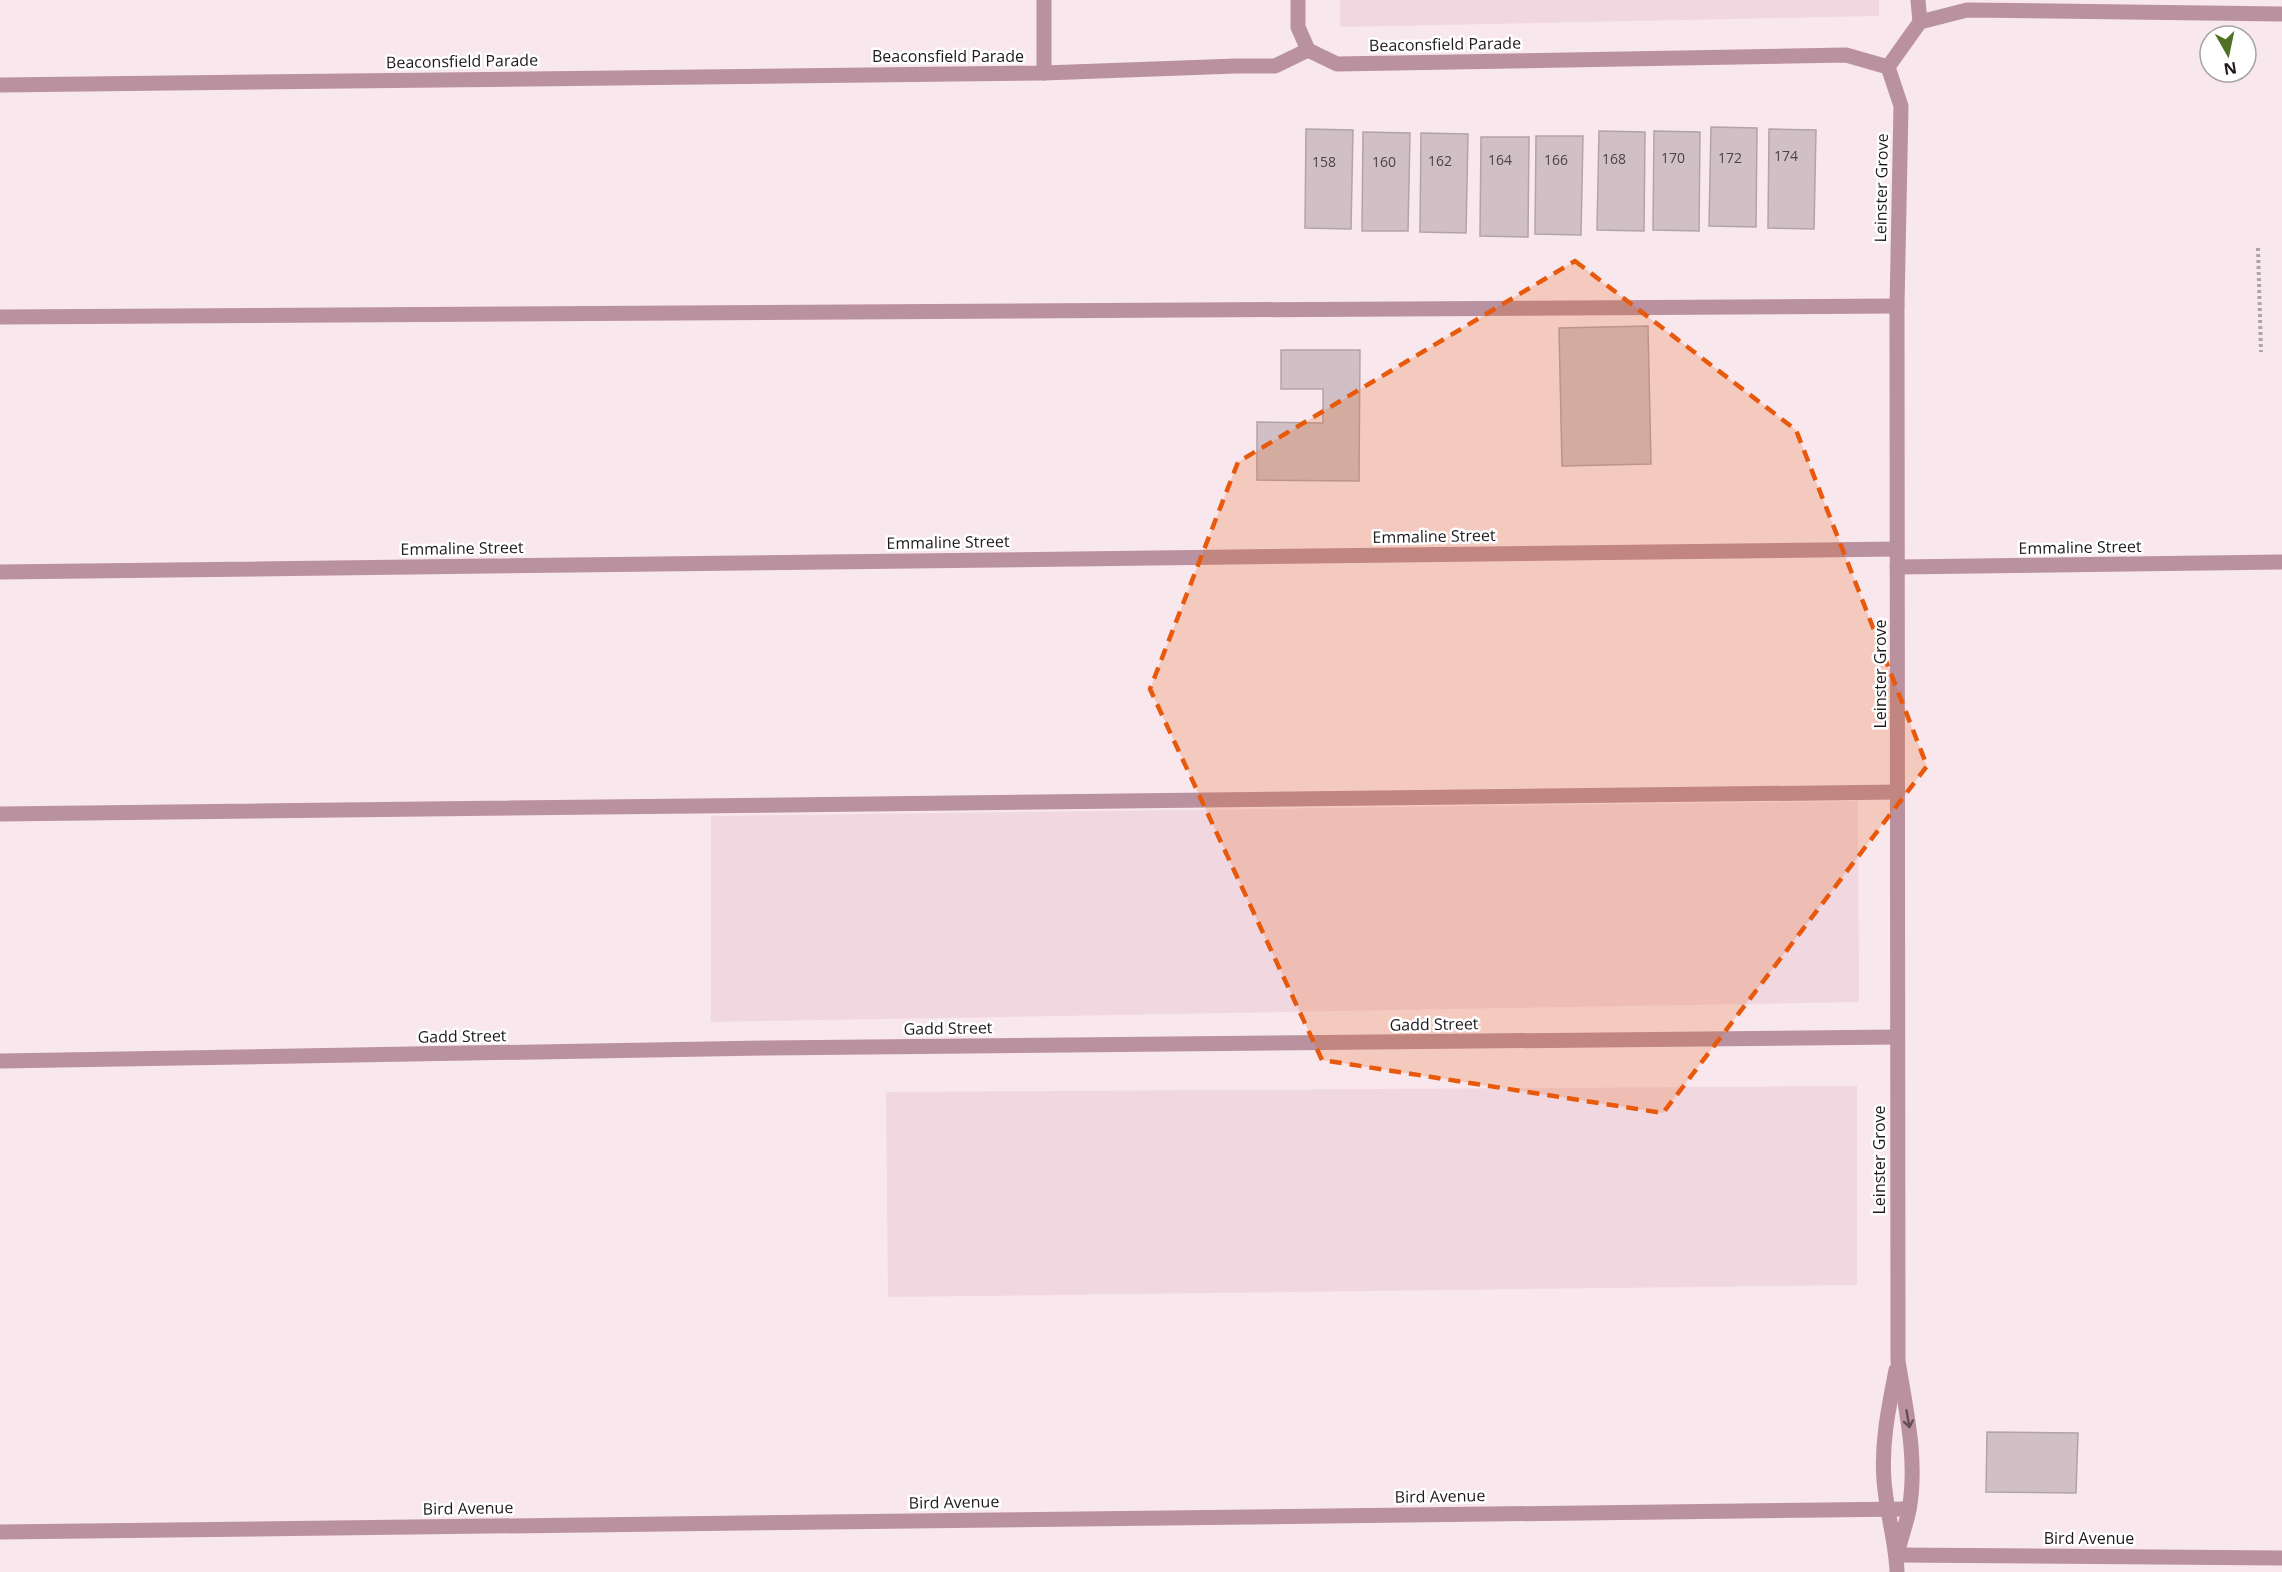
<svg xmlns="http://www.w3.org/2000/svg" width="2282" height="1572" viewBox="0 0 2282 1572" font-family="'Open Sans',sans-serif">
<rect width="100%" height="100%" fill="#f8e7ed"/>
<g fill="#f1d8e0">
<path d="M1340,0h539v16l-539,11z"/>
<path d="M1858,801l1,201 -1148,20v-206z"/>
<path d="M1857,1086v199l-969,12 -2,-205z"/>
</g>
<g fill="#d0c0c5" stroke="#b2a3a8" stroke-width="1.5">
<path d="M1711,127l46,1 -1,99 -47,-1z"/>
<path d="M1306,129l47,1 -2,99 -46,-1z"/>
<path d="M1769,129l47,1 -2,99 -46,-1z"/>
<path d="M1599,131l46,1 -1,99 -47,-1z"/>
<path d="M1654,131l46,1 -1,99 -46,-1z"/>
<path d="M1363,132l47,1 -2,98h-46z"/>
<path d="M1421,133l47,1 -2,99 -46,-1z"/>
<path d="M1536,136h47l-2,99 -46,-1z"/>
<path d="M1481,137h48l-1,100 -48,-1z"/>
<path d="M1648,326l3,138 -89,2 -3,-138z"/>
<path d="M1281,350h79l-1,131 -102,-1v-58l66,1v-34h-42z"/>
<path d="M1987,1432l91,1 -2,60 -90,-1z"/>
</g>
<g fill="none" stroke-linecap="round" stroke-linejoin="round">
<path stroke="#b0a3a8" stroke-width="4" stroke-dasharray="3 3" stroke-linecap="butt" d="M2258,248l3,104"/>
<g stroke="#b9919f" stroke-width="15">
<path d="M1044,0v73"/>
<path d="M1298,0v27l10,23"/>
<path d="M1920,22l47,-12 315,4"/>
<path d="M1308,50l29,14 509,-9 42,12"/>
<path d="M1888,67l13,39 -4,200 1,1055c8,49 20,100 11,149 -3,15 -9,30 -12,45"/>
<path d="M1888,67l32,-45 -2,-22"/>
<path d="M0,85l1044,-12 192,-7h39l33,-16"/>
<path d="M0,317l1897,-11"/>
<path d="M1897,567l385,-5"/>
<path d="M0,572l1897,-23"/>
<path d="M0,814l1898,-22"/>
<path d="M0,1061l767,-13 1130,-11"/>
<path d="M1896,1370c-7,36 -15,73 -12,110 2,31 12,61 13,92"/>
<path d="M0,1532l1909,-23"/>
<path d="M1897,1555l385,3"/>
</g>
</g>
<defs><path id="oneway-shaft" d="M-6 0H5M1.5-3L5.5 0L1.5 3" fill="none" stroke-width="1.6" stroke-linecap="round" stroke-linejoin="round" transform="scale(1.5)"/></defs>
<use stroke="#644f56" href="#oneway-shaft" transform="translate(1908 1419) rotate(80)"/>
<path fill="#e8590c" fill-opacity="0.2" stroke="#e8590c" stroke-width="4.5" stroke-dasharray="12 8" stroke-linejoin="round" d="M1575,261l221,169 131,336 -264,347 -341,-53 -172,-371 88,-227z"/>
<g text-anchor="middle" stroke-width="5" stroke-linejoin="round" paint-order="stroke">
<g font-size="14" fill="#4b4346">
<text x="1786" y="161">174</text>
<text x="1673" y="163">170</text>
<text x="1730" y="163">172</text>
<text x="1614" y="164">168</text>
<text x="1500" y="165">164</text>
<text x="1556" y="165">166</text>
<text x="1440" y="166">162</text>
<text x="1324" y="167">158</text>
<text x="1384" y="167">160</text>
</g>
<g font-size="16" fill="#1f191b" stroke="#fff">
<text transform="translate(1445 44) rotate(-1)" y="6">Beaconsfield Parade</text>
<text x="948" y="62">Beaconsfield Parade</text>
<text transform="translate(462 61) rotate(-1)" y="6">Beaconsfield Parade</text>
<text transform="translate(1881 188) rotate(-89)" y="6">Leinster Grove</text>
<text transform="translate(1434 536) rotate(-1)" y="6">Emmaline Street</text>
<text transform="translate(948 542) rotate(-1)" y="6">Emmaline Street</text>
<text transform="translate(2080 547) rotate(-1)" y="6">Emmaline Street</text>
<text transform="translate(462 548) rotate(-1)" y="6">Emmaline Street</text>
<text transform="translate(1880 674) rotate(-90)" y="6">Leinster Grove</text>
<text transform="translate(1434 1024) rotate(-1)" y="6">Gadd Street</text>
<text transform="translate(948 1028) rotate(-1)" y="6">Gadd Street</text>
<text transform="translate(462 1036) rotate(-1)" y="6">Gadd Street</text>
<text transform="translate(1879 1160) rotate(-90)" y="6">Leinster Grove</text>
<text transform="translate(1440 1496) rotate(-1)" y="6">Bird Avenue</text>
<text transform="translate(954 1502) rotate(-1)" y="6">Bird Avenue</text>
<text transform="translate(468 1508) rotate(-1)" y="6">Bird Avenue</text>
<text x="2089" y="1544">Bird Avenue</text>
</g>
</g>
<g transform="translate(2228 54) rotate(171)"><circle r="28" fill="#ffffff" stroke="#a5a3a4" stroke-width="1.5"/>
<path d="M0-4.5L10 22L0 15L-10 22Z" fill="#507026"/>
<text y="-9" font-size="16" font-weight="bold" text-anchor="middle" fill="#1f191b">N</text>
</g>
</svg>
